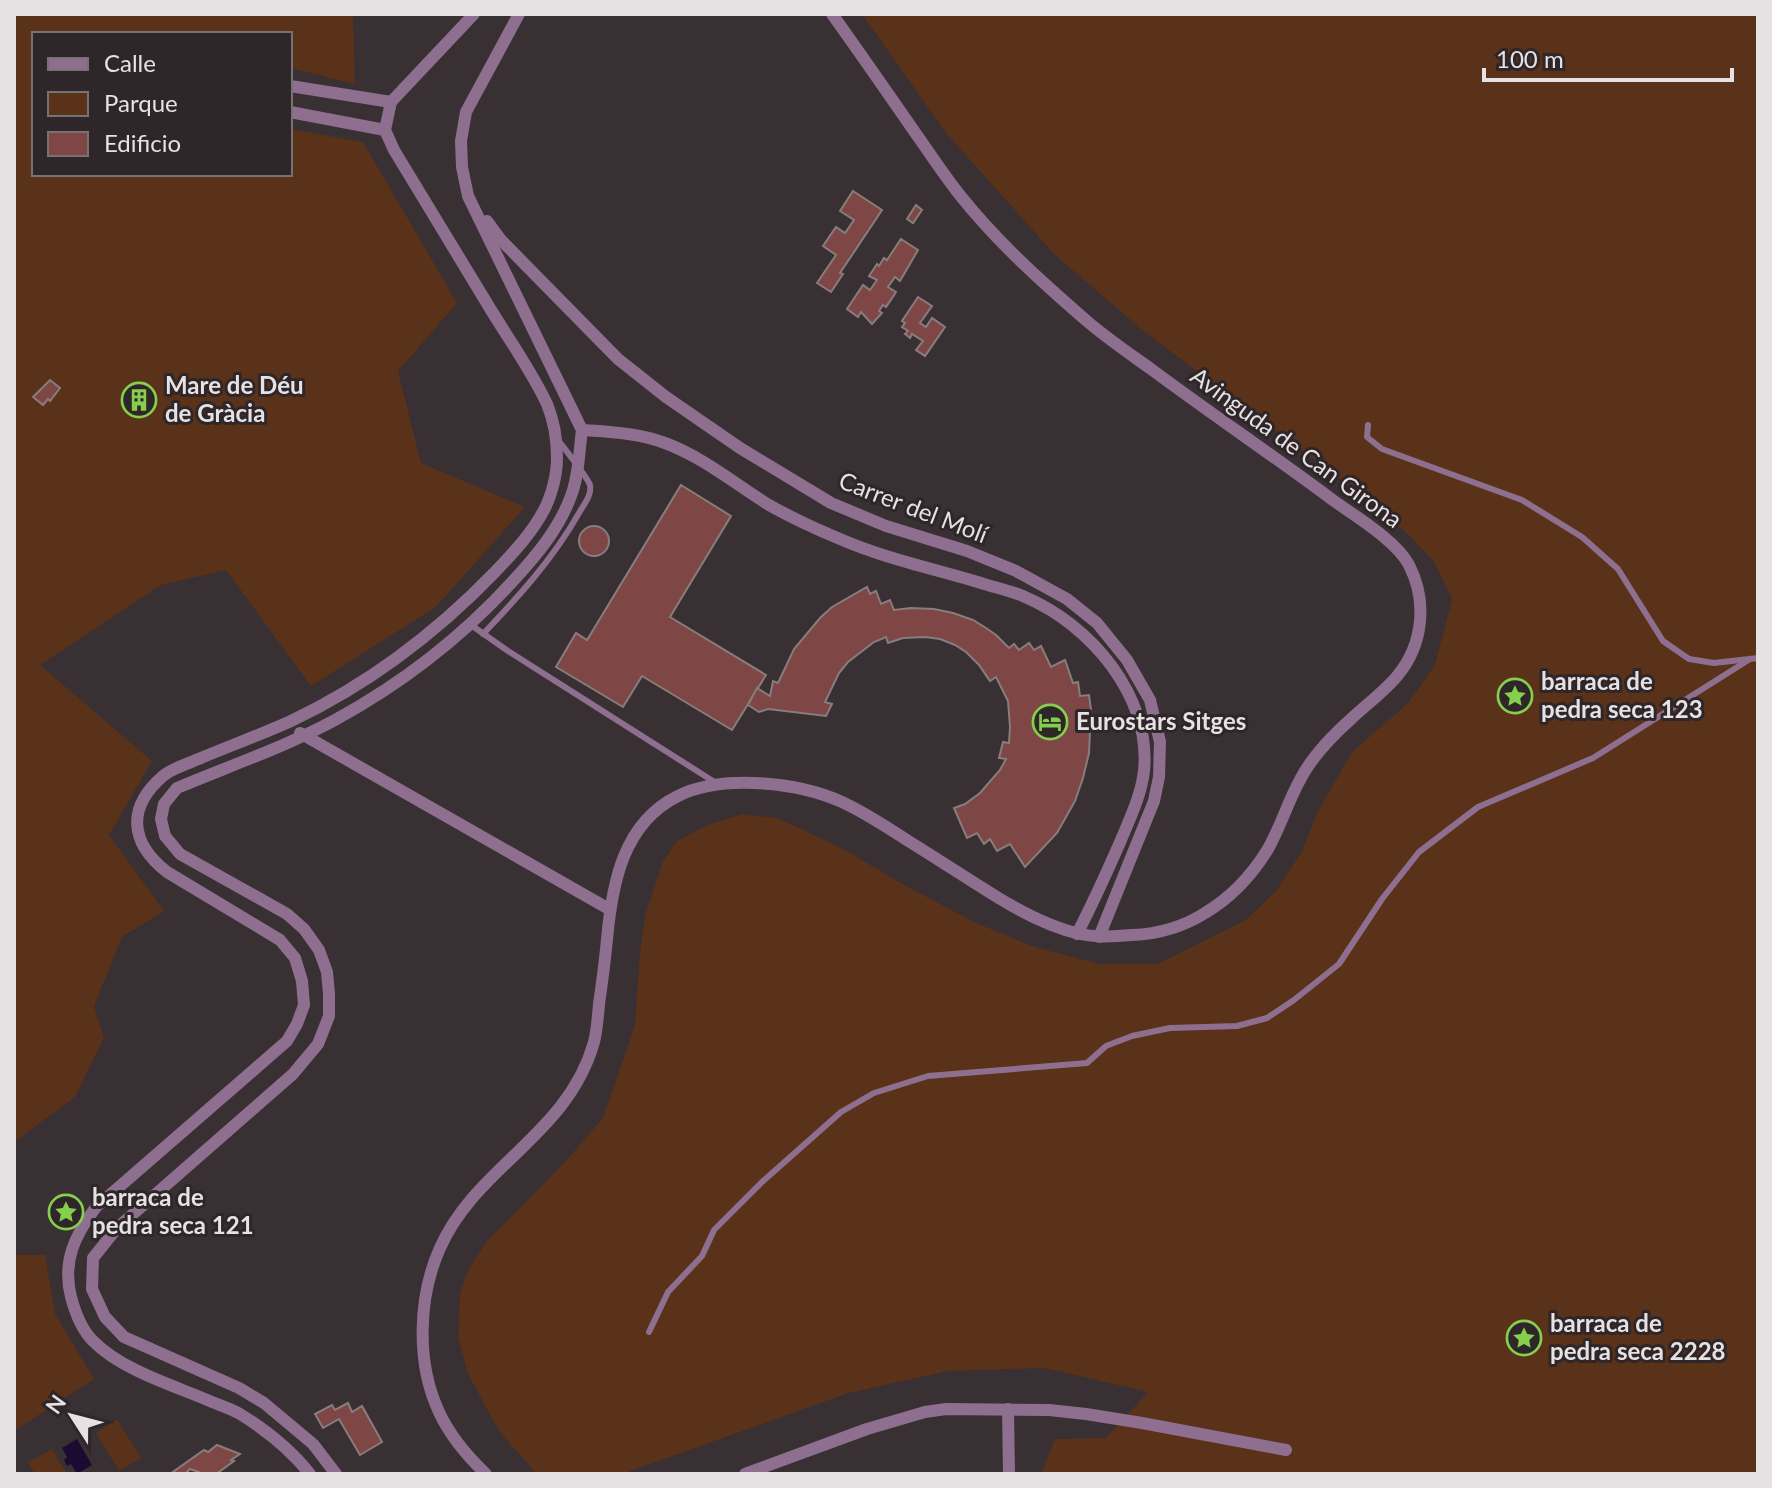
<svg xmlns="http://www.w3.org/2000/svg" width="1772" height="1488" viewBox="0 0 1772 1488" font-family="Lato,sans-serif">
<rect width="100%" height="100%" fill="#383033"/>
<g fill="#5a3119">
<path d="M14,14h339l2,70 -65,-16v-34h-256v140h256v-45l73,13 94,161 -59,68 23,92 104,44 -89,100 -125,79 -85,-116 -65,15 -121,80 112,96 -43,74 55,76 -42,26 -28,69 10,32 -29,59 -61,45z"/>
<path d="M862,14h896v1460h-717l14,-35 51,-1 42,-46 -103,-24 -97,3 -99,22 -227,81h-78l-9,-2 -36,-41 -31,-57 -10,-38 2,-42 8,-24 19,-29 77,-78 39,-45 32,-93 5,-73 5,-36 18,-55 14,-20 30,-16 36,-11 37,5 67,32 52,31 75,40 58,24 67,18h59l88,-44 30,-29 26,-40 15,-38 35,-61 57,-50 26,-37 17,-66 -18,-37 -23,-25 -55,-46 -215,-162 -86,-74 -109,-122z"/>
<path d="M14,1255h31l10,59 39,65 -80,52z"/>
<path d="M117,1419l24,39 -22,13 -23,-38z"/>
<path d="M52,1449l15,25h-32l-7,-12z"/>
</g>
<path fill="#1b0b32" d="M77,1439l15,26 -15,9 -6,-10 -4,2 -3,-6 3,-3 -5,-9z"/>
<g fill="#7e4746" stroke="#877d7c" stroke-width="2">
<path d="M853,191l29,19 -42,63 3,1 -12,18 -14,-9 19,-28 -13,-9 13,-19 9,6 9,-13 -14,-9z"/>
<path d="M916,205l6,5 -9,13 -6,-4z"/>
<path d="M901,239l17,11 -18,31 -5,-4 -7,10 8,5 -10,15 -3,-2 -4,6 3,2 -10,11 -11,-12 -3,5 -11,-8 16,-24 7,5 7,-10 -8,-4 8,-12 2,2 5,-8 3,2z"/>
<path d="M918,297l14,9 -12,17 6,4 6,-9 13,9 -20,29 -9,-6 7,-9 -11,-7 -2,4 -5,-4 3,-3 -6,-4 3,-4 -3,-2z"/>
<path d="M50,380l10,8 -10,13 -2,-2 -5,6 -10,-8z"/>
<path d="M144,383l5,6 -8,25 -13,-3 8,-26z"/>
<path d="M681,485l50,31 -61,101 96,58 -34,55 -90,-54 -19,31 -67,-40 20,-34 11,7z"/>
<circle cx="594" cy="541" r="15"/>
<path d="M867,587l3,7 6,-3 5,13 9,-4 4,10 17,-2 23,1 19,4 20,7 13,8 10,7 13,13 5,-4 5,6 10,-7 5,7 7,-4 10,21 14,-7 8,23 5,-1 2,14 9,-1 2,15 -2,43 -6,25 -8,23 -18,32 -32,34 -15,-23 -13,7 -7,-12 -6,5 -7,-11 -10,5 -13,-30 11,-4 15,-11 20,-23 6,-11 -7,-1 4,-16 6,1 1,-16 -2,-26 -12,-24 -6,4 -11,-16 -13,-13 -11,-7 -15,-6 -15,-2 -22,1 -15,5 -2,-6 -12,5 -26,20 -9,11 -14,29 7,2 -6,12 -58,-7 -9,3 -11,-7 9,-17 13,8 3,-15 5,2 16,-34 26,-31 12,-11z"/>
<path d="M348,1403l4,9 10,-6 20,36 -22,13 -21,-36 -16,9 -8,-14 17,-9 3,5z"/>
<path d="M217,1445l23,9 -9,6 3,1 -18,13h-12l-14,-5 -5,5h-15l34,-24 4,2z"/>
</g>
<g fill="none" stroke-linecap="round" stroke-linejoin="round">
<g stroke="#8f6f8f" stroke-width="6">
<path d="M1368,425l-1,12 15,12 140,51 60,37 36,32 45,72 26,18 25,4 44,-5"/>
<path d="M471,625l37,26 208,132"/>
<path d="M483,634c36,-38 70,-75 96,-121 5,-9 13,-18 11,-28 -2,-7 -26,-37 -32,-45"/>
<path d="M649,1332l19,-40 34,-36 12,-26 48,-48 79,-70 33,-19 54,-17 159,-13 19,-17 26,-10 38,-8 67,-2 30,-8 27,-18 45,-36 43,-65 37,-47 59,-45 115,-49 157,-99"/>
</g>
<g stroke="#8f6f8f" stroke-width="12">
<path d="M290,86l101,16"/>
<path d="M290,112l95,18"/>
<path d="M487,221l14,19 117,119 48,38 74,51 91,55 55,23 81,25 49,20 51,28 30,24 30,37 23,40 10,42 -1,35 -5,24 -55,136"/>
<path d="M582,430c28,2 56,3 83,13 38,14 70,41 104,62 23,13 47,24 71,34 48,21 101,31 151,47 11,3 23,6 34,11 66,28 126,99 119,174 -3,25 -14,47 -23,69 -14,32 -28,63 -44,94"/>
<path d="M300,733l309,176"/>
<path d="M1008,1409l1,65"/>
<path d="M310,1474c-19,-24 -44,-44 -70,-60 -8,-5 -18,-8 -28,-12 -39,-17 -89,-31 -119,-61 -11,-11 -18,-29 -22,-44 -9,-36 4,-62 25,-90l191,-166 10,-17 7,-19 -2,-24 -7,-23 -15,-18 -113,-68c-37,-29 -41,-64 -4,-96 8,-7 22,-11 33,-16 31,-13 64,-25 95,-39 76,-36 146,-89 204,-149 18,-19 37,-39 49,-62 8,-15 13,-36 13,-52 0,-18 -3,-37 -10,-54 -15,-32 -37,-63 -56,-94 -32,-53 -65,-107 -97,-160l-9,-20 6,-28 83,-88"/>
<path d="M336,1474l-23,-30 -49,-41 -25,-15 -115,-51 -19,-20 -13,-28 1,-31 24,-30 176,-154 25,-30 11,-28v-22l-2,-22 -8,-22 -15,-21 -17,-15 -107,-60 -15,-18 -4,-17 3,-15 13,-16c52,-22 108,-41 158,-68 66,-36 127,-83 178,-139 23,-25 46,-52 58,-85 8,-21 8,-44 11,-66l-114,-234 -6,-29 -1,-26 5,-29 53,-98"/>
<path d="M486,1474c-19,-18 -36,-38 -47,-62 -23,-49 -21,-115 1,-164 36,-82 128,-113 154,-206 3,-12 4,-25 5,-38 3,-21 6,-43 8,-65 5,-55 16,-116 71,-143 24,-12 50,-14 76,-13 30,1 61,7 88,19 24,11 46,26 68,40 29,18 58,37 87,55 26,16 53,30 83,37 17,4 34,2 52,1 26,-1 51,-8 73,-22 27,-16 47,-38 63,-64 13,-23 20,-48 33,-71 12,-23 31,-42 50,-59 16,-15 34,-28 47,-44 26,-32 29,-75 11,-110 -13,-25 -56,-50 -79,-67 -59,-44 -120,-85 -179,-129 -21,-15 -43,-30 -63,-47 -45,-39 -91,-80 -129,-128 -16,-20 -30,-42 -45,-63 -27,-39 -54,-78 -82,-117"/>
<path d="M745,1474l122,-45 58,-17 21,-3 103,1 37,4 56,9 144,27"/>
</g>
</g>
<defs>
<g id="building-ring" transform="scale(1.8)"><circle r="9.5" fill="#2e2629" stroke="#85cf4c" stroke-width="1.5"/><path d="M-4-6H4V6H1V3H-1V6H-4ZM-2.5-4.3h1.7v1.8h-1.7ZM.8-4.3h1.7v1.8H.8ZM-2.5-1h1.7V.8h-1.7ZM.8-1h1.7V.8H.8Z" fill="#85cf4c"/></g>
<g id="sight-ring" transform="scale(1.8)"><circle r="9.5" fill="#2e2629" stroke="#85cf4c" stroke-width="1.5"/><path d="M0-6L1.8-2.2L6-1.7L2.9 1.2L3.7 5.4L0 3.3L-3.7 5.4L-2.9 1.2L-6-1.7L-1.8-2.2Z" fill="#85cf4c"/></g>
<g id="hotel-ring" transform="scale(1.8)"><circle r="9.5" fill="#2e2629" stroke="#85cf4c" stroke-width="1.5"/><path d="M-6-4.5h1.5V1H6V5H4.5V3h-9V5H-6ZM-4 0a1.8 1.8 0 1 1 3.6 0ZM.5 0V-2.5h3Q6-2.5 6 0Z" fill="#85cf4c"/></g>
</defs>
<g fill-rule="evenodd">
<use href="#building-ring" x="139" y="400"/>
<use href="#sight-ring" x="1515" y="696"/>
<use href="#hotel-ring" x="1050" y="722"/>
<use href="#sight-ring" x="66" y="1212"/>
<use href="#sight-ring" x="1524" y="1338"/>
</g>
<g text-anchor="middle" stroke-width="6" stroke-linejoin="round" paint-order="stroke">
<g font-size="24" font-weight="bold" fill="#e6e1e3" stroke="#2e2629" text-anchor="start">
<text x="165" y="394">Mare de Déu<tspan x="165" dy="28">de Gràcia</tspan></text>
<text x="1541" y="690">barraca de<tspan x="1541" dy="28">pedra seca 123</tspan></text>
<text x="1076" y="730">Eurostars Sitges</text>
<text x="92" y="1206">barraca de<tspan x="92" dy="28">pedra seca 121</tspan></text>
<text x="1550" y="1332">barraca de<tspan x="1550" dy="28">pedra seca 2228</tspan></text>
</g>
<g font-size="24" fill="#e6e1e3" stroke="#2e2629">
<text transform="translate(1296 448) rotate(36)" y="8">Avinguda de Can Girona</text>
<text transform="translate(913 508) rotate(21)" y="8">Carrer del Molí</text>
</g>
</g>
<rect width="1772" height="1488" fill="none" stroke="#e6e1e3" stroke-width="32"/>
<rect x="32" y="32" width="260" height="144" fill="#2e2629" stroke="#787173" stroke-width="2"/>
<rect x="48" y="58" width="40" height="12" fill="#8f6f8f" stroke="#787173" stroke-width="2"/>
<text x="104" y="72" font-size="24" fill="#e6e1e3">Calle</text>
<rect x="48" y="92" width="40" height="24" fill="#5a3119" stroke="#787173" stroke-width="2"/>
<text x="104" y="112" font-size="24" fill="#e6e1e3">Parque</text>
<rect x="48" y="132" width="40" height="24" fill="#7e4746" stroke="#787173" stroke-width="2"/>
<text x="104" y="152" font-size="24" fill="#e6e1e3">Edificio</text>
<g transform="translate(72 1416) rotate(306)" stroke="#2e2629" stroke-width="6" paint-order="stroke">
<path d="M0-6L14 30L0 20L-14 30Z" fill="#e6e1e3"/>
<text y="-12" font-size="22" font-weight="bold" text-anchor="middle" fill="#e6e1e3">N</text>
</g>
<path d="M1484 68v12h248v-12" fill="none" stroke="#e6e1e3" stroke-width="4"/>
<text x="1496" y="68" font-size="24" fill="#e6e1e3" stroke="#2e2629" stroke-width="6" paint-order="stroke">100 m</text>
</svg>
